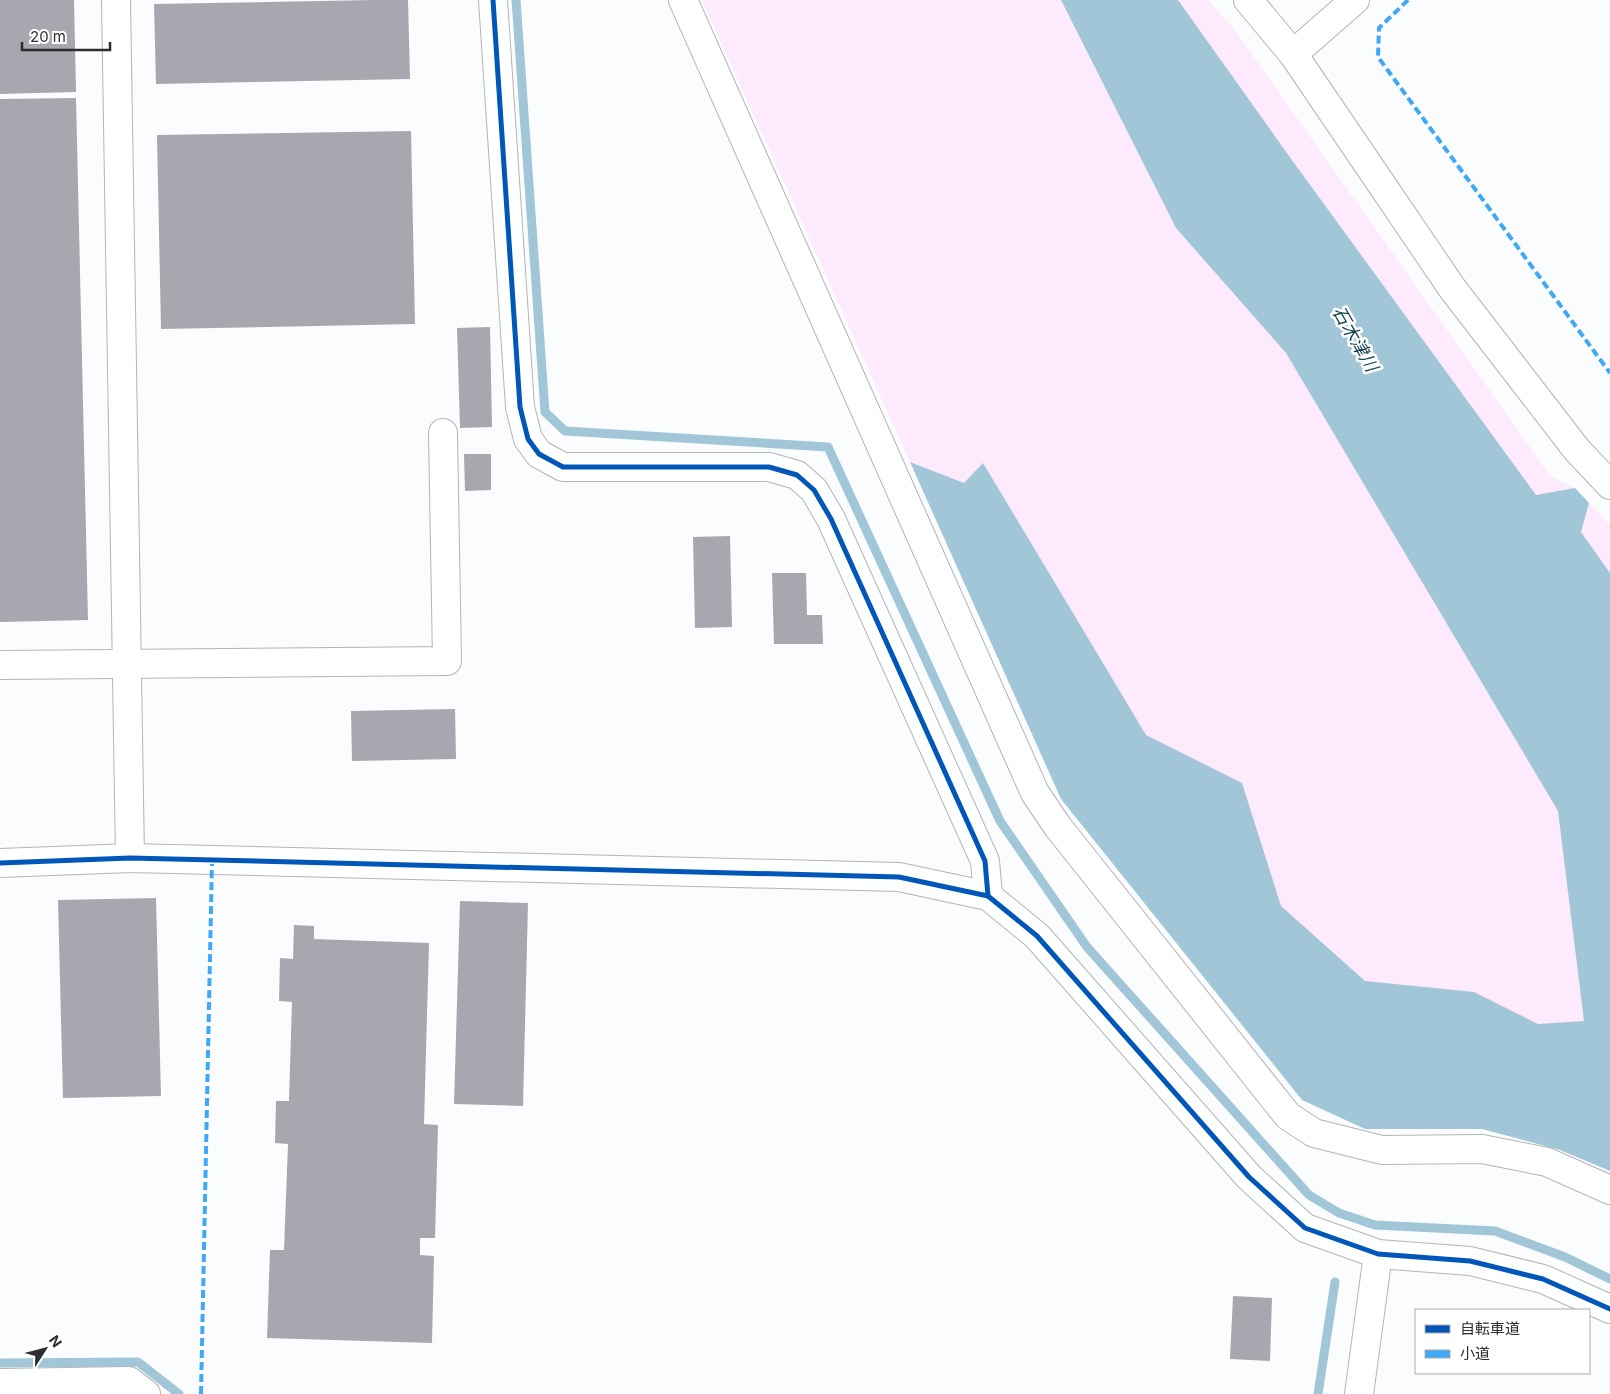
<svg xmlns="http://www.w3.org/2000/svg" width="1610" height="1394" viewBox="0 0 1610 1394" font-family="Inter,'Noto Sans JP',sans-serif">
<rect width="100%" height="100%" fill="#fbfcfe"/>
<g fill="#fdeafd">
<path d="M702,0h397l451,650 60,479 -222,-33 -424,-612 -54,-22z"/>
<path d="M1140,0h68l26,29 317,448 24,11 35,37v116z"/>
</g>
<path fill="#a1c6d8" d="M1061,0h117l111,156 247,339 39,-7 14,15 -8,29 29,41v598l-50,-21 -78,-21h-117l-63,-29 -241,-301 -151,-337 54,21 19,-20 163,272 96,48 39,123 84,75 109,11 64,32 46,-3 -26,-210 -272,-458 -110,-125z"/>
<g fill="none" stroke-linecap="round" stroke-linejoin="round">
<g stroke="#a1c6d8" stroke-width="9">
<path d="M516,0l29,412 20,19 263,16 172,374 87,126 222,248 30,18 36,12 120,6 70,26 45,22"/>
<path d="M0,1363l138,-1 41,32"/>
<path d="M1318,1394l17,-112"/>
</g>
</g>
<g fill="#a8a6ae">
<path d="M0,0h74l2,92 -76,2z"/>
<path d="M373,0h35l2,79 -254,5 -2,-80z"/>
<path d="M76,98l12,522 -88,2v-523z"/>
<path d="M411,131l4,193 -254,5 -4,-194z"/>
<path d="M490,327l2,100 -32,1 -3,-100z"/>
<path d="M464,454h27v36l-26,1z"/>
<path d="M730,536l2,91 -37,1 -2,-91z"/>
<path d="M772,573h34l1,42h15l1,29h-49z"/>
<path d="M455,709l1,50 -104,2 -1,-50z"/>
<path d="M156,898l5,198 -98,2 -5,-198z"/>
<path d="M460,901l68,2 -5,203 -69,-2z"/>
<path d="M294,925l20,1v13l115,4 -5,181 14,1 -3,113h-15v17l14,1 -2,87 -165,-5 3,-88h14l4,-106 -13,-1 1,-42h13l3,-99 -13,-1 1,-43 13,1z"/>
<path d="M1233,1296l39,2 -2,63 -40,-2z"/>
</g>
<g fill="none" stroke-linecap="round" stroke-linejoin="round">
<g stroke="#b4b4b6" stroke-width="30">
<g id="minor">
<path d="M116,0l14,858"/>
<path d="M493,0l27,407 8,32 11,15 24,13h206l28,8 17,15 17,29 154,342 3,35"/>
<path d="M683,0l352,793 23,34 230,289 26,17 68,17 100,-1 65,13 63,28"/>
<path d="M1248,0l45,54 159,234 125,162 33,35"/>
<path d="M1293,54l62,-54"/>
<path d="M0,665l447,-4 -4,-228"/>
<path d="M0,863l130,-5 769,19 89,19 49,40 212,241 56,51 73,26 92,7 73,18 67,30"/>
<path d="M0,1383l129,-2 17,13"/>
<path d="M1359,1394l19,-140"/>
</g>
</g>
<use href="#minor" stroke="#feffff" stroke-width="28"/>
<g stroke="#3fa9f5" stroke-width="4" stroke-dasharray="8 4" stroke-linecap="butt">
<path d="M1408,0l-29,28 -1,29 232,316"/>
<path d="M201,1394l11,-534"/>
</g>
<g stroke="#fff" stroke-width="8">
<g id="cycleway">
<path d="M493,0l27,407 8,32 11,15 24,13h206l28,8 17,15 17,29 154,342 3,35"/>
<path d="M0,863l130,-5 769,19 89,19 49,40 212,241 56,51 73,26 92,7 73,18 67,30"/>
</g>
</g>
<use href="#cycleway" stroke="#0057b8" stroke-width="5"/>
</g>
<g text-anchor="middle" stroke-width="5" stroke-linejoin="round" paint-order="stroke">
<g font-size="18" font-style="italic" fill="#194557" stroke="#fff">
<text transform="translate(1355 339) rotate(60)" y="6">石木津川</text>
</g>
</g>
<rect x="1415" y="1309" width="175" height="65" fill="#ffffff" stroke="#ababad"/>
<rect x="1425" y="1325" width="25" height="8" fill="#0057b8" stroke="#ababad"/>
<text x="1460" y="1334" font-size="15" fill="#2d2d31">自転車道</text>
<rect x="1425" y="1350" width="25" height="8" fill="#3fa9f5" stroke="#ababad"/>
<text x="1460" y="1359" font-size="15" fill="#2d2d31">小道</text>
<g transform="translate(45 1349) rotate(54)" stroke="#ffffff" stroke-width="4" paint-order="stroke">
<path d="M0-4L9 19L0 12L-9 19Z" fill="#2d2d31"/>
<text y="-8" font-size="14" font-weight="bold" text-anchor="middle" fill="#2d2d31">N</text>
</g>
<path d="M22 42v8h88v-8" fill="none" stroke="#2d2d31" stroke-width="2.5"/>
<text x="30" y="42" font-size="15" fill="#2d2d31" stroke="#ffffff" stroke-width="4" paint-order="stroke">20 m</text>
</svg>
